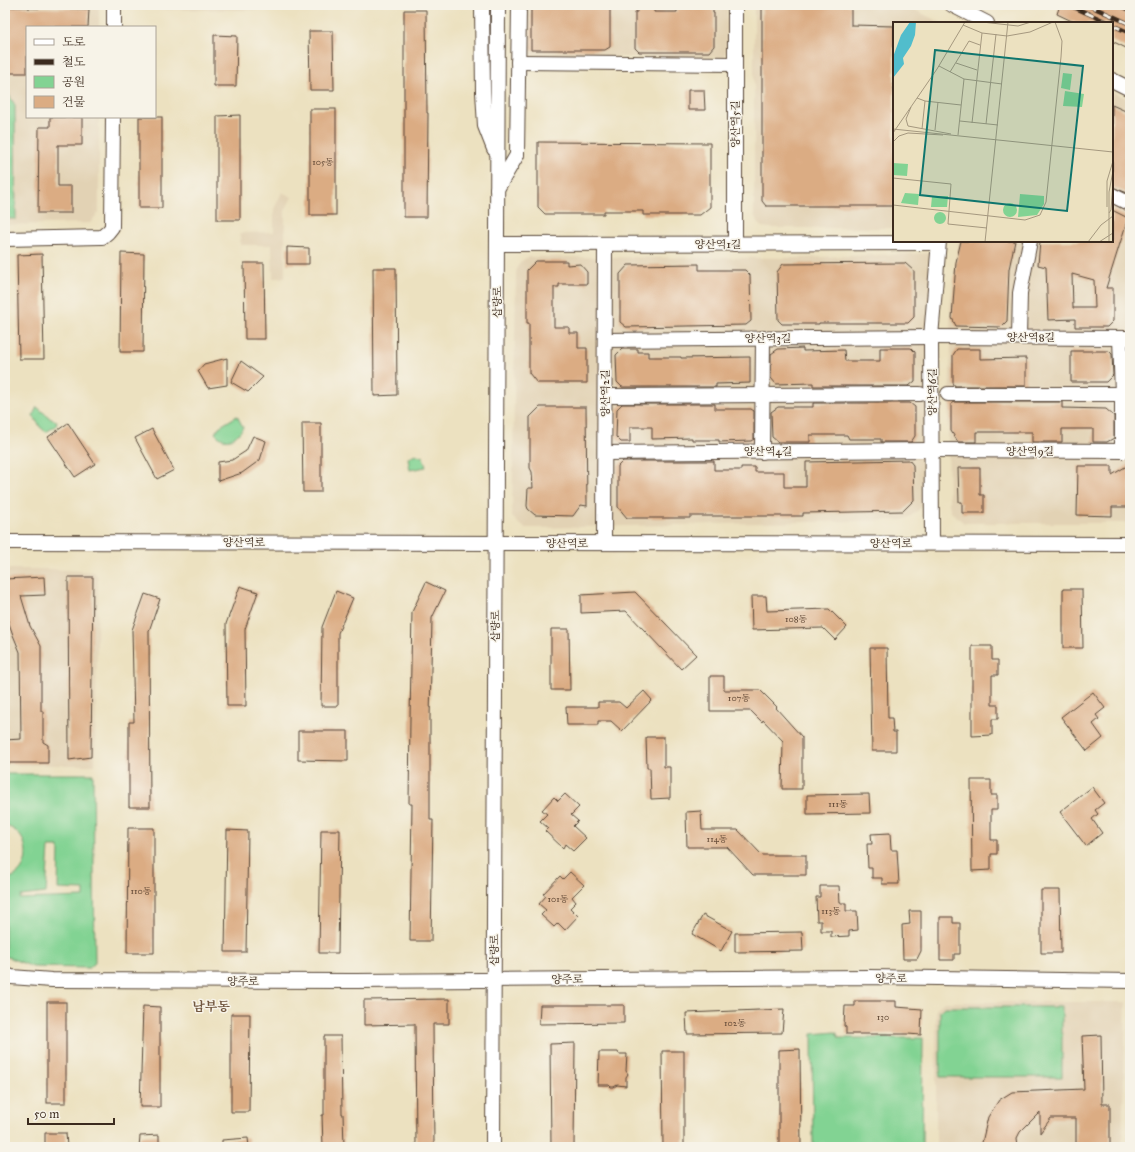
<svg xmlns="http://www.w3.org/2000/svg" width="1135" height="1152" viewBox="0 0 1135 1152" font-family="'IM FELL Great Primer','Noto Serif KR',serif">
<rect width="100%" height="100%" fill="#f7f3e8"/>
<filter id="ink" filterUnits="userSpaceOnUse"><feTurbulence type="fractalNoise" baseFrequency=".025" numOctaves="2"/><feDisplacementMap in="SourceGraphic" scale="8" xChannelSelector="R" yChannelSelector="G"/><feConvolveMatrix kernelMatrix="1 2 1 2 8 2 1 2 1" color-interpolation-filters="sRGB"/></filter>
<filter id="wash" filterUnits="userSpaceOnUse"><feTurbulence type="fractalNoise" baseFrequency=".012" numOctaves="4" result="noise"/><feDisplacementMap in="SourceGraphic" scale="16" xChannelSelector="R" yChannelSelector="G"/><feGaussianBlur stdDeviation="0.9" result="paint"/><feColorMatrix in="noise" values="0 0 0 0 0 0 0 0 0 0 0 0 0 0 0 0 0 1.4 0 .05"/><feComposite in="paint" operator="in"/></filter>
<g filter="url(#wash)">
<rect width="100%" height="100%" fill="#ece1c0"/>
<g fill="#e2d2b4">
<path d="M5,5h94v22h-72v90h72v95l-9,11 -85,2z"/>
<path d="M130,5h151v5l-151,-1z"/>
<path d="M521,5h207l-1,45 -3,7h-195l-6,-5z"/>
<path d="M754,5h151l36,18h-47v205h-125l-7,-1 -4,-3 -4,-10z"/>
<path d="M1112,92l18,7v424h-166l-13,-11 -2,-8 -1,-74 3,-85 -1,-37 8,-67h154z"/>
<path d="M282,192l10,5 -7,14v67h-12l-1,-33h-32v-12l34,-1v-23z"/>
<path d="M929,253l6,5 -6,239 -8,11 -10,8 -8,4 -367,8h-10l-6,-3 -8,-8 4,-243 1,-7 6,-7 6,-3 267,1z"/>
<path d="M5,569h45l44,3 4,5 -3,188h-90z"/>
<path d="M944,1002h182l-4,145h-186v-138z"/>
</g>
<g fill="#82d393" stroke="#5e7e58" fill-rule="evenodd">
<path d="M5,92h2l8,13 1,114h-11z"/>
<path d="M37,407l14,12 6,2 -1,5 -10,6 -6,-5 -7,-12z"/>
<path d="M237,416l6,11c-6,12 -18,18 -28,6l4,-6z"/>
<path d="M415,454l8,3 3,10 -16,3 -2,-12z"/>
<path d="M5,774h88l2,189 -6,5 -56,-1 -28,-11v-77c28,-3 28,-47 0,-53zM49,847h10l-1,42 26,1v7l-64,2 1,-3 25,-3z"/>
<path d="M944,1007h118v70h-122v-66z"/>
<path d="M836,1032l3,6h84l-1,109h-109l-1,-113z"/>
</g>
<g id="blocks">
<g fill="#dbac83" fill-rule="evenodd">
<path d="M531,5h79v42l-5,3h-74z"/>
<path d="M637,5h17v7h23v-7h36v8h1v33l-5,6h-70l-4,-4v-36h2z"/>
<path d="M762,5h89v20l43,1v180h-128l-4,-5z"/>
<path d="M1060,5h55l15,7v38l-18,-9v-18h-36l-19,-9z"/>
<path d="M7,7h21v1l61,1 -1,18h-61v46h-22v-56h2z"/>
<path d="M404,10h22l1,103h1l-1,104h-23z"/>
<path d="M309,31h24l1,59h-24z"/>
<path d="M214,35l23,1 -1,50h-22z"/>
<path d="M688,90h16l1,20h-17z"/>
<path d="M1112,105l18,8v81l-18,-7z"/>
<rect x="310" y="109" width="26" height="106"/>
<path d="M240,115v105h-23v-104z"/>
<path d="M50,117h32v28h-24v41h13v27h-33l1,-86h11z"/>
<rect x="139" y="117" width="23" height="91"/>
<path d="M538,142l172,1v64l-10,8h-57v-4h-39v3h-59l-7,-7z"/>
<path d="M1112,210l16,8 -22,70h7v33l-6,6h-32v-8l-27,1 -2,-53 -8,-2 2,-24h72zM1072,274l22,6 1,28h-22z"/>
<path d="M961,241h54l-6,28 -2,52 -6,6 -45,-1 -4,-8 4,-56z"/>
<path d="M287,247l22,1v16h-22z"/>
<path d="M121,253l23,1 -1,98h-23z"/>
<path d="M42,254l2,105h-25l-2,-104z"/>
<path d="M536,261h31v4l13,-1 7,8v12h-28v3h-5v40h15v6h9v15h9v35h-50l-8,-10v-50h-2v-53z"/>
<path d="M244,263h20l1,76h-20z"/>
<path d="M905,263l9,8v46l-6,6h-89v1h-37l-4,-4 -1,-48 6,-8z"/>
<path d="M699,264v6h46l5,5 1,46 -5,4 -120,2 -6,-5v-48l8,-9z"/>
<path d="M373,268h23l1,127 -23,1z"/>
<path d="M803,348v3l41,-1 1,11h35v-13h31l4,4v29l-6,5h-96v-3l-37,1 -5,-6v-24l7,-5z"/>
<path d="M622,349h16v3h10v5h33v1l69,-1v26l-34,1v3h-94l-5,-5 -1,-27z"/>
<path d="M957,349h23v10l46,-1v28h-71l-2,-3v-28z"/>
<path d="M1071,351h38l3,3 1,21 -7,7h-35z"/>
<path d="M227,358v27l-19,3 -10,-17 6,-7z"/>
<path d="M241,361l22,16 -15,15 -17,-10z"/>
<path d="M955,402h107v6l44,1 8,7v22l-7,4h-14v-13h-31v13h-30v-10h-56v10h-18l-7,-11v-27z"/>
<path d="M813,403h97l5,4v29l-4,6h-30v-3h-32l-2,-4h-37v7h-32l-6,-5 -1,-25 7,-5h35z"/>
<path d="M622,404h93v5h36l3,2v28l-3,2 -32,1v-2h-27v-2l-40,1v-12h-22v15h-9l-5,-5 1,-28z"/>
<path d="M540,407h46l1,99 -6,-1 -8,11 -38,-1 -7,-6 -1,-3 1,-18h5l-1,-16 -2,-4v-51z"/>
<path d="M68,423l27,41 -20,13 -27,-40z"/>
<path d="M302,423h19v69h-18z"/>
<path d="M152,429l22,41 -17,9 -22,-41z"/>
<path d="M253,436l13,5 -6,19 -18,13 -24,8v-19l14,-2 14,-9z"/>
<path d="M909,460l4,5 1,35 -11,11 -100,2v3h-113v2h-63l-9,-11v-41l5,-5h91v9h27v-3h14v5h29v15h22v-25z"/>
<path d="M1130,464v43h-18v9l-35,-1 1,-49h34v9z"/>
<path d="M958,468h22v27h4v18h-22v-11h-3z"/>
<path d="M44,577l1,18 -24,1 9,30 11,20v65h2v31l5,3v18h-43v-23l16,-1 -1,-87 -7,-17 -8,-23v-33z"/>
<path d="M68,577h25l-2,180 -22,3z"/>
<path d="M426,582l19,9 -13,27 -2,100v102h3l-2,121h-21l2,-137h-3l1,-86 2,-106z"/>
<path d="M240,586l18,6 -13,37 1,77h-19l-1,-82z"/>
<path d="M1063,589h19l1,59h-20z"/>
<path d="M336,591l17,7 -15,35v73h-17l1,-79z"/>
<path d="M635,592l61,63 -15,14 -55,-58 -45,2v-18z"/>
<path d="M145,594l15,5 -11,32 1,176h-21v-85h5l-2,-92z"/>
<path d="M751,596h15l1,15 62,-2 18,18 -12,13 -12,-12 -71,2z"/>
<path d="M551,629h18l1,61h-19z"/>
<path d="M972,646h20v14h6v15h-6v30h6v14h-6v16l-20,1z"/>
<path d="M870,648h17l1,70h4l1,14h3v19h-24z"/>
<path d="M710,676h14v14h36l17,17 -1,1 26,29v52h-20l1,-48 -20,-21 -1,2 -11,-11h-41z"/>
<path d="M644,691l8,9 -30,31 -11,-10h-13v4h-31l-1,-18h32v-5h21l7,6z"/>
<path d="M1093,692l12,16 -9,7 3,4 -6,5 10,14 -16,13 -26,-34z"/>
<path d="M298,731h50v30l-50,-1z"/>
<path d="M646,737h18v30h6v31l-19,1 -1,-31h-3z"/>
<path d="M971,780h20v15h6v15h-6v30h6v14h-6v16l-19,1z"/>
<path d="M1092,787l12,16 -9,7 3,4 -6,5 10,14 -16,13 -26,-34z"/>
<path d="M565,794l14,13 -8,8 7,6 -5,5 13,12 -13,13 -8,-7 -2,4 -18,-17 3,-3 -8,-7 7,-7 -5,-4 12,-13 4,4z"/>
<path d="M869,794l1,19 -63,1v-19z"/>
<path d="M701,811l1,19h36l24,25h44v20h-53l-26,-28h-40l-1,-35z"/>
<path d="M128,828h26v125h-27z"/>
<path d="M227,830l21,1 -2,121h-21z"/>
<path d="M321,830h19l-2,123h-19z"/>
<path d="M890,833l1,17h6l2,34h-17v-6h-10v-10h-4l-1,-24h5l-1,-10z"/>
<path d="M570,872l14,13 -12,12 4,5 -6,6 8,8 -13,14 -7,-7 -4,4 -13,-12 5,-5 -7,-6 7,-8 -3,-2 17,-18 3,3z"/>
<path d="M820,886h19l1,17h6v8h11l1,19 -9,1v5l-18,1v-6h-10v-10h-4l-1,-24h4z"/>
<path d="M1041,890h19l1,63h-20z"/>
<path d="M909,911h12v40l-4,8h-14l-1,-34 8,-1z"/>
<path d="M703,915l29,16 -11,20 -29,-17z"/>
<path d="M940,917h13v6h7v31h-6v6h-14z"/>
<path d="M802,932l1,19 -68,1v-19z"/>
<path d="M449,999v25h-16l1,123h-18l-1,-123 -51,1v-25z"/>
<path d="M855,1001h41v6l26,2 -1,26 -13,-1h-62v-7l-2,-1 1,-20h10z"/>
<rect x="47" y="1002" width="19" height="101"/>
<path d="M540,1005h84v18l-85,1z"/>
<path d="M143,1006l17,1v100h-20z"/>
<path d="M784,1009l-2,24 -95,1 -1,-21z"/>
<path d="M231,1014h19l-1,98h-18z"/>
<path d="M1101,1035l1,69h8v43h-34v-29h-25l-11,15v-21l-20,20 -3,6 1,9h-37l7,-30 11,-17 13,-8 72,-3 -2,-53z"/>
<path d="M324,1036h17l1,78h1l1,33h-21l-1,-32h2z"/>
<path d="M575,1043l-1,104h-23l-1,-103z"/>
<path d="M800,1049l1,98h-22v-97z"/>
<path d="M662,1051h22v96h-21z"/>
<path d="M599,1052h19l1,2h8l-1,17 2,3 -2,3v9l-9,-1 -3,2h-3l-2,-2h-11z"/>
<path d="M45,1133h21l1,14h-22z"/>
<path d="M159,1135v12h-20l1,-11z"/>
<path d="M248,1138l1,9h-27v-7z"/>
</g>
</g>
</g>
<g filter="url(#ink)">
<use href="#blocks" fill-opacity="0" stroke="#564536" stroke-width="1"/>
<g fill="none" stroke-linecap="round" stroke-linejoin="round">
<g stroke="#564536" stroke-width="16">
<g id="minor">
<path d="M114,5v22"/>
<path d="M482,5l1,87 2,34 9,23"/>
<path d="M735,5v239"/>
<path d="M952,5l35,18"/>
<path d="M518,62l217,2"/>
<path d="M1112,80l18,9"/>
<path d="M497,189l20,-34 2,-150"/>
<path d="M1112,195l18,9"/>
<path d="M5,239l97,-2 6,-5 4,-5 1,-110"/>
<path d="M497,244l441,-1"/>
<path d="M1019,337l1,-44 10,-52"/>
<path d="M1120,338l2,56h8"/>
<path d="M605,340l326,-3 199,1"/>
<path d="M948,394h174v57"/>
<path d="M613,396l307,-2"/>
<path d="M762,452l1,-114"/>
<path d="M605,453l326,-3 199,1"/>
<path d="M5,542l1125,2"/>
<path d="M604,543l1,-299"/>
<path d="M932,543l-1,-206 8,-96"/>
<path d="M5,974l6,3 41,3 303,1 514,-4 261,4"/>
<path d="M493,1147l5,-1142"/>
</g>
</g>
<use href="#minor" stroke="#fff" stroke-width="14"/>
<g stroke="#3b2a1e" stroke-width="4.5">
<g id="rail">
<path d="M1069,5l40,18"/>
<path d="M1088,5l42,19"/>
<path d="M1112,25l18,8"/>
</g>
</g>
<use href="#rail" stroke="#f7f3e8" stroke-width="3" stroke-dasharray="9" stroke-linecap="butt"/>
</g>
</g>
<g text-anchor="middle" stroke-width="3" stroke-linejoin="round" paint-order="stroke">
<g font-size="9" fill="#634a37">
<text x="323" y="165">105동</text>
<text x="796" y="622">108동</text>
<text x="739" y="701">107동</text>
<text x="838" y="807">111동</text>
<text x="717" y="842">114동</text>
<text x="141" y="894">110동</text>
<text x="558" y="902">101동</text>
<text x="831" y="914">113동</text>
<text x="883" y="1020">130</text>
<text x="735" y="1026">102동</text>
</g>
<g font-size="11" fill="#3b2a1e" stroke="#f7f3e8">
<text transform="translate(735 124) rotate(-90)" y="4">양산역5길</text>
<text x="718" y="248">양산역1길</text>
<text transform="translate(497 302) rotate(-90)" y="4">삽량로</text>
<text x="1031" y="341">양산역8길</text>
<text x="768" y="342">양산역3길</text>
<text transform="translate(932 392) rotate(-90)" y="4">양산역6길</text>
<text transform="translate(605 393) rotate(-90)" y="4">양산역2길</text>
<text x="768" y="455">양산역4길</text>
<text x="1030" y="455">양산역9길</text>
<text x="244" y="546">양산역로</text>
<text x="567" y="547">양산역로</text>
<text x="891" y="547">양산역로</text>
<text transform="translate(495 626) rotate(-90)" y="4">삽량로</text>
<text transform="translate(494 950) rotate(-90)" y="4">삽량로</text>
<text transform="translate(891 978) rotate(1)" y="4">양주로</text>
<text transform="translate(567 979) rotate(-1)" y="4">양주로</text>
<text x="243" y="985">양주로</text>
</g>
<g font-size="13" font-weight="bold" fill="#735841" stroke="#f7f3e8">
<text x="211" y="1011">남부동</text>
</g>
</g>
<g transform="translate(893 22)">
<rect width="220" height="220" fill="#ece1c0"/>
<path d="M170,51l9,1 -2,16 -9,-2zM172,69l19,3 -2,13 -19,-1zM0,141l15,1 -1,12 -14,-1zM12,171l14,1 -1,11 -17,-2zM127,172l24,2v8l-7,11 -19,2zM39,174h16l-1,11h-16zM110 188a7 7 0 1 1 14 0a7 7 0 1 1-14 0ZM41 196a6 6 0 1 1 12 0a6 6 0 1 1-12 0Z" fill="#82d393"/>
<path d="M17,0h6l-1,13 -4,11 -8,12 1,6 -11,14v-21l8,-22z" fill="#51bdcc"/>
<path fill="none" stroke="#a5987f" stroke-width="1" d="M89,0l36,4 13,-4M70,3l19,8 25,3 23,-4 23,-10M63,41l21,7M46,44l25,13 38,5M57,50l19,-31 11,4M24,76l8,3 36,4M18,85l-5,12 2,7 43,8M67,99l38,4M79,101l10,-90M93,102l10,-90M0,107l220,23M29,107l3,-28M42,108l3,-28M0,111l44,-64 28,-47M65,113l6,-56M0,120l6,-6 9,-3 35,2M0,156l58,6 -3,40 39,4M0,183l132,15 15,-5 6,-13 15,-145 1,-16 -7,-19M214,185v-26l6,-20M216,191l2,-3 2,-28M92,220l23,-220M195,220l13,-17 12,-9M206,220l14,-9M216,220v-50l4,-21"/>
<path fill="#0f766e" fill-opacity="0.15" stroke="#0f766e" stroke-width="2" d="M42,28l148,16 -16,145 -147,-16z"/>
<rect width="220" height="220" fill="none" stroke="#3b2a1e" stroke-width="2"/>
</g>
<rect width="1135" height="1152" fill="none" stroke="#f7f3e8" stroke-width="20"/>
<rect x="26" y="26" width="130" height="92" fill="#f7f3e8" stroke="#aca397"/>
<rect x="34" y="39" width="20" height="6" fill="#ffffff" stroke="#aca397"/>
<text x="62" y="46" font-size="12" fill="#3b2a1e">도로</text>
<rect x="34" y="59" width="20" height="6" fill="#3b2a1e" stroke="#aca397"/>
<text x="62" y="66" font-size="12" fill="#3b2a1e">철도</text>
<rect x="34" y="76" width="20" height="12" fill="#82d393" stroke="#aca397"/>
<text x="62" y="86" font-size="12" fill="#3b2a1e">공원</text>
<rect x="34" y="96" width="20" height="12" fill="#dbac83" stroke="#aca397"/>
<text x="62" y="106" font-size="12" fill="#3b2a1e">건물</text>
<path d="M28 1118v6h86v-6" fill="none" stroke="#3b2a1e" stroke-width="2"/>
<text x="34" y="1118" font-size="12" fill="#3b2a1e" stroke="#f7f3e8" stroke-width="3" paint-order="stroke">50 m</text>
</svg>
